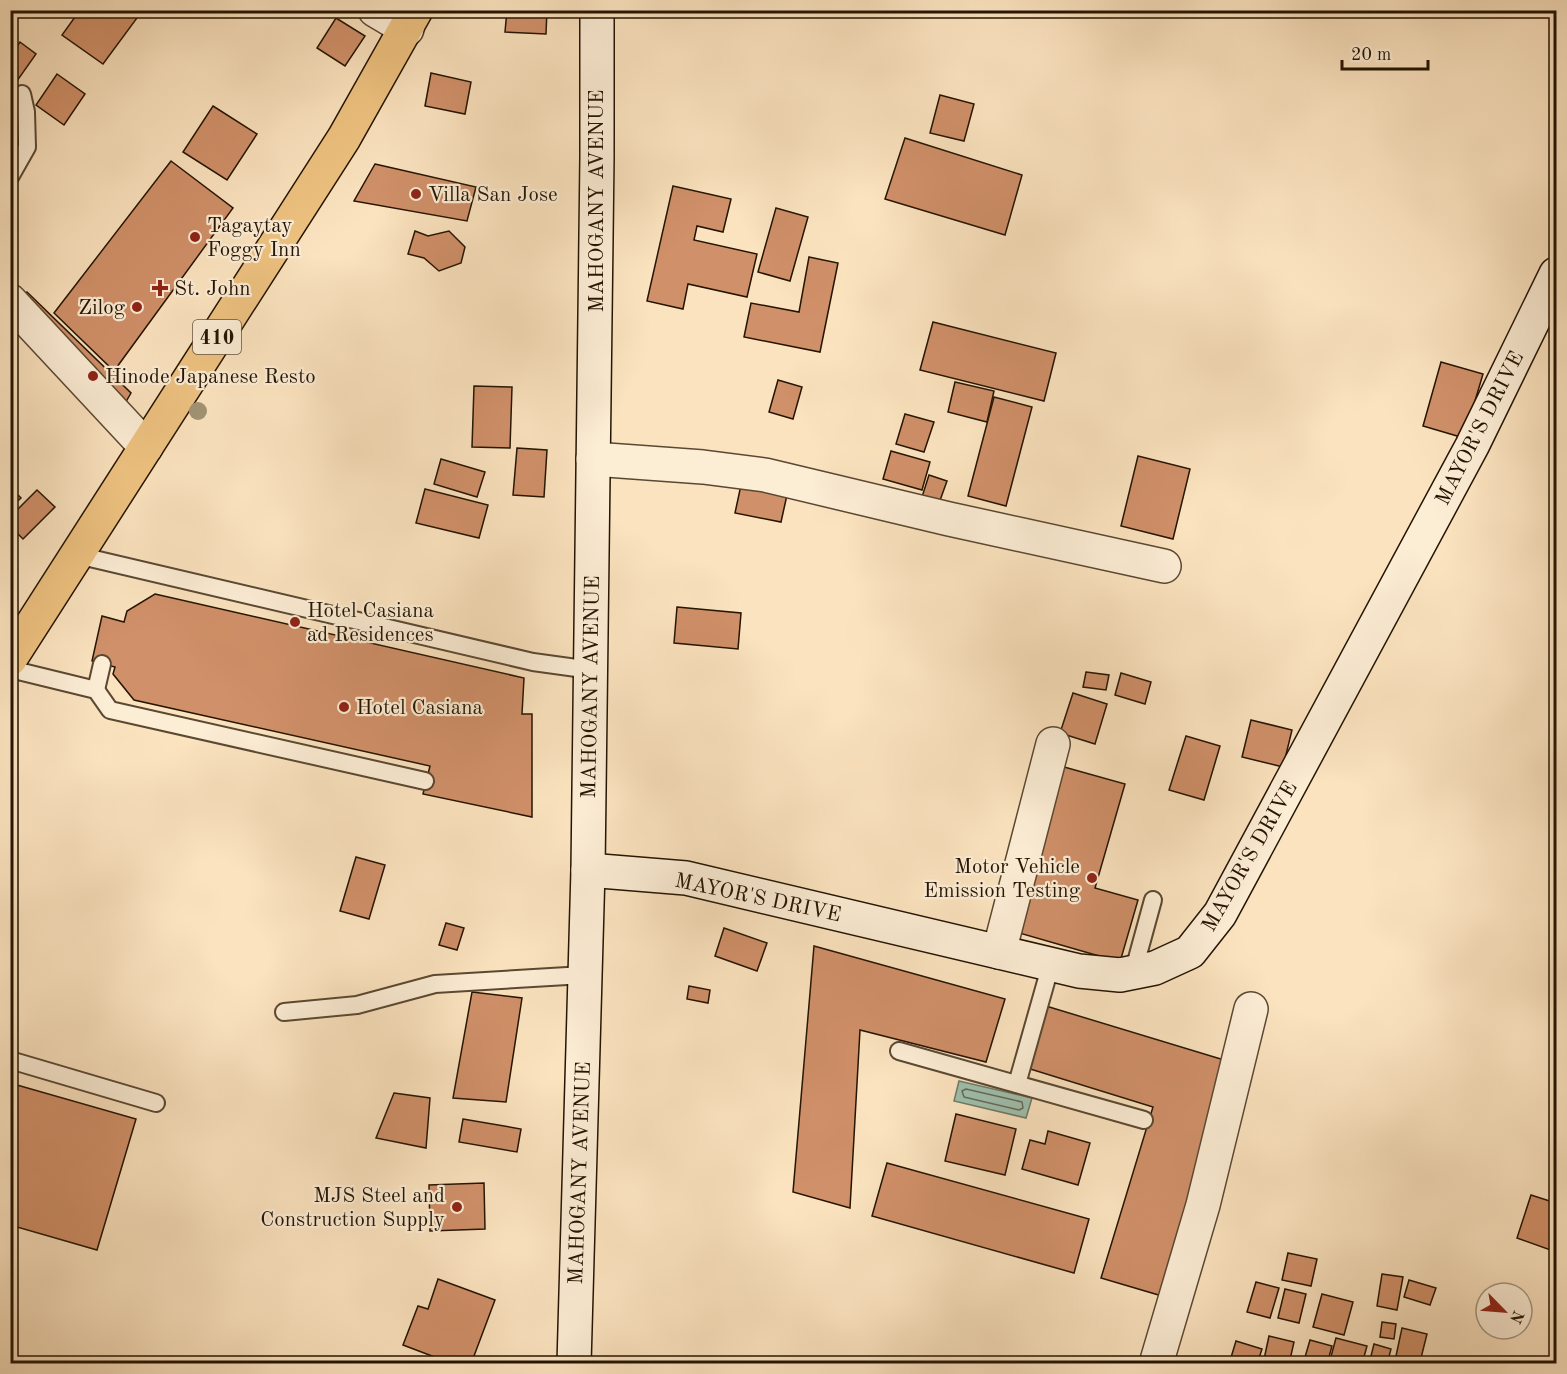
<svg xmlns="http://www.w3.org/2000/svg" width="1567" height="1374" viewBox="0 0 1567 1374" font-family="'Old Standard TT',serif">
<rect width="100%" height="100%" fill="#fbe3bf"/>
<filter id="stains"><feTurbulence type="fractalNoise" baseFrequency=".00333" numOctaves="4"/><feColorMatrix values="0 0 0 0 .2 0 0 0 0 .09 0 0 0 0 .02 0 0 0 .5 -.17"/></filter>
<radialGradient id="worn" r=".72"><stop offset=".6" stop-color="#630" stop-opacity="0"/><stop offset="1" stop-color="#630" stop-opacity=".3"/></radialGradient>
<path fill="#9fbfad" stroke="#6e7b69" stroke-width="1.5" d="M959,1081l73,17 -6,20 -72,-17z"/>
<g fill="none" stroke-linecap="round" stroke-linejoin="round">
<path stroke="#626a58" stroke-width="1.5" d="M966,1089l56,13 1,6 -4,2 -55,-13 -2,-6z"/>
</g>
<g fill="#d09069" stroke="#241403" stroke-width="1.5">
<path d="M80,10h46l11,8 -34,46 -41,-29z"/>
<path d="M507,10h40l-1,24 -41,-2z"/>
<path d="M943,10h18l-1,5z"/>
<path d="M336,18l29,18 -20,30 -28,-18z"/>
<path d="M20,42l16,12 -26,37v-35z"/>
<path d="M431,73l40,9 -6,32 -40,-8z"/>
<path d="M57,74l28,20 -21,31 -28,-20z"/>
<path d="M940,95l34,9 -10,37 -34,-8z"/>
<path d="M213,106l44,28 -30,46 -44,-28z"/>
<path d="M10,127l9,7 -9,10z"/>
<path d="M905,138l117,37 -17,60 -120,-36z"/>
<path d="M171,161l62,47 -119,163 -60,-58z"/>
<path d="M375,164l101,23 -9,34 -113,-20z"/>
<path d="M673,186l58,13 -8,33 -26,-6 -3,14 63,14 -10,43 -59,-13 -5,25 -36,-8z"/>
<path d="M776,208l32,9 -18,64 -32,-9z"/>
<path d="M415,231l13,5 21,-5 16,16 -4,16 -22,8 -15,-13 -16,-4z"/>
<path d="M809,257l29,6 -18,89 -76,-15 7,-34 48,9z"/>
<path d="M27,292l104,101 -12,21 -104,-111z"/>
<path d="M933,322l123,31 -12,48 -124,-31z"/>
<path d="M1441,362l42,12 -19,64 -41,-12z"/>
<path d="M778,380l24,7 -9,32 -24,-7z"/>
<path d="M955,382l39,9 -7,31 -39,-10z"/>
<path d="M474,386l38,1 -2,61 -38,-1z"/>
<path d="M994,397l38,10 -26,99 -38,-10z"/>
<path d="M905,414l29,8 -10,30 -28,-8z"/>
<path d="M517,448l30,2 -3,47 -31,-2z"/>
<path d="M891,451l39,11 -8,28 -39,-11z"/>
<path d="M1138,456l52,13 -17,70 -52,-13z"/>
<path d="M441,459l44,13 -8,25 -43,-13z"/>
<path d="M929,475l18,6 -9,25 -17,-6z"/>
<path d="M741,485l46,10 -6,27 -46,-9z"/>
<path d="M10,487l11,11 -11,10z"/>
<path d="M425,489l63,16 -9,33 -63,-15z"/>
<path d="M37,490l18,17 -32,32 -13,-13v-9z"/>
<path d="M155,594l369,84 -2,36h10v103l-109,-23 7,-28 -296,-66 -21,-26 2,-7 -23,-6 10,-45 22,6 3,-11z"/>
<path d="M677,607l64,6 -3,36 -64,-6z"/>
<path d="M1086,672l23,3 -3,15 -23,-3z"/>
<path d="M1121,673l30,9 -6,22 -30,-9z"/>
<path d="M1073,693l34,11 -12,40 -35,-11z"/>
<path d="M1251,720l41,10 -9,37 -41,-10z"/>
<path d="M1186,736l34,10 -16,54 -35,-10z"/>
<path d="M1057,765l68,19 -30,104 43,12 -18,62 -111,-32z"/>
<path d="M356,857l29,8 -16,54 -29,-8z"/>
<path d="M446,923l18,5 -7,22 -18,-5z"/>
<path d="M724,928l43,15 -10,28 -42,-15z"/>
<path d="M814,946l191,53 -19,63 -126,-32 -10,178 -57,-16z"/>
<path d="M689,986l21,4 -2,13 -21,-4z"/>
<path d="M472,992l50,6 -16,104 -53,-4z"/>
<path d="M1046,1006l188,57 -72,233 -61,-18 52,-171 -126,-39z"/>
<path d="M10,1083l126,36 -39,131 -87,-25z"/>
<path d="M394,1093l36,5 -4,50 -50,-10z"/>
<path d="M956,1114l60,15 -11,46 -60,-14z"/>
<path d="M463,1119l58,10 -4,23 -58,-10z"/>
<path d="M1048,1131l42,12 -12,42 -56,-16 8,-29 15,4z"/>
<path d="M887,1163l202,56 -15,54 -202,-57z"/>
<path d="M484,1183l1,46 -55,2 -1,-46z"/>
<path d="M1531,1195l25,8v49l-39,-14z"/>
<path d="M1288,1253l29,6 -6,27 -29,-6z"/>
<path d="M1382,1274l21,3 -6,33 -20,-4z"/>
<path d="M438,1279l57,21 -24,64h-18l-50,-19 15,-39 10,3z"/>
<path d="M1409,1280l27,8 -6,17 -26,-8z"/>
<path d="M1256,1282l23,6 -9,30 -23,-6z"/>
<path d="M1285,1289l21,5 -7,29 -21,-5z"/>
<path d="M1322,1294l31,8 -9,33 -31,-8z"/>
<path d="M1382,1322l14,2 -2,15 -14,-2z"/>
<path d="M1402,1328l25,6 -7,28 -24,-6z"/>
<path d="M1269,1336l25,6 -5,22h-26z"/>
<path d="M1336,1338l31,8 -5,18h-33z"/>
<path d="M1310,1340l22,6 -5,18h-24z"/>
<path d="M1236,1341l26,8 -5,15h-28z"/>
<path d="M1374,1344l17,5 -4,15 -17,-4z"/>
</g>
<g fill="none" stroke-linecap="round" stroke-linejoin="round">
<g stroke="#5a4832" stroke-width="20">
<g id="lane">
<path d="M10,177l17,-30 -1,-35 -4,-18"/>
<path d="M77,555l456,107 58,8"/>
<path d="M10,669l86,21 14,20 315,71"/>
<path d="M96,690l6,-26"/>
<path d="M1133,973l20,-73"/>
<path d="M284,1012l73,-7 78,-21 149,-9"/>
<path d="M899,1051l245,69"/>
<path d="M10,1060l146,43"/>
<path d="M1017,1084l34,-120"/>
</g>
</g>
<g stroke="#5a4832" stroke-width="36">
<g id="street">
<path d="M375,10l32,19"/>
<path d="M10,301l136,146"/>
<path d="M593,459l110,8 62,8 184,44 215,47"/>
<path d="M999,952l54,-208"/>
<path d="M1156,1364l47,-159 48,-196"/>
</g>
</g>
<g stroke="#241403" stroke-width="36">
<g id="secondary">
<path d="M588,870l98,8 393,93 41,4 35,-7 35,-16 30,-38 252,-468 84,-172"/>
<path d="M574,1364l14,-494 9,-713v-147"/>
</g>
</g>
<g stroke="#241403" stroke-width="36">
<path id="primary" d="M10,659l334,-521 72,-128"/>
</g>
<use href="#lane" stroke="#fcedd5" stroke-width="16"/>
<use href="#street" stroke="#fcedd5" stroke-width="33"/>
<use href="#secondary" stroke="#fcedd5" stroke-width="33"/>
<use href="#primary" stroke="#eec280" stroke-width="33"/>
</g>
<circle fill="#a19374" cx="198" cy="411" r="9"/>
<g fill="#8f2418" stroke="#fcedd5" stroke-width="2">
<circle cx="416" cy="194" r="6"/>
<circle cx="195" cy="237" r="6"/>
<path d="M157 279h6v6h6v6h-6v6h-6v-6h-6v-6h6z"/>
<circle cx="137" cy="307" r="6"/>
<circle cx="93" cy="376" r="6"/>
<circle cx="295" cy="622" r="6"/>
<circle cx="344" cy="707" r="6"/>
<circle cx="1092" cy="878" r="6"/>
<circle cx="457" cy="1207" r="6"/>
</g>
<g text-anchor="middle" stroke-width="4.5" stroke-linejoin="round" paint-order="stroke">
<rect fill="#fcedd5" stroke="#655542" stroke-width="1.5" x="193" y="320" width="48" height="34" rx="4.5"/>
<g font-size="20" font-weight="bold" fill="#241403">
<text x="217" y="344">410</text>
</g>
<g font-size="21" fill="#241403" stroke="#fcedd5" text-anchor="start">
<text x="428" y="201">Villa San Jose</text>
<text x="207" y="232">Tagaytay<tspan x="207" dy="24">Foggy Inn</tspan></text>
<text x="174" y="295">St. John</text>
<text x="125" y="314" text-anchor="end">Zilog</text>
<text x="105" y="383">Hinode Japanese Resto</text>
<text x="307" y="617">Hotel Casiana<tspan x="307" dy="24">ad Residences</tspan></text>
<text x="356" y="714">Hotel Casiana</text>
<text x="1080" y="873" text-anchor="end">Motor Vehicle<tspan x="1080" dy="24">Emission Testing</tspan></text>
<text x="445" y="1202" text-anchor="end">MJS Steel and<tspan x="445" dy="24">Construction Supply</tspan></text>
</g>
<g font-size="21" fill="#241403" stroke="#fcedd5">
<text transform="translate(596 201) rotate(-90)" y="7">MAHOGANY AVENUE</text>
<text transform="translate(1479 428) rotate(-63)" y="7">MAYOR'S DRIVE</text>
<text transform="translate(590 687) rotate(-89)" y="7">MAHOGANY AVENUE</text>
<text transform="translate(1249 856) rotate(-60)" y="7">MAYOR'S DRIVE</text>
<text transform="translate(758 897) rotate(12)" y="7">MAYOR'S DRIVE</text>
<text transform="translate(579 1173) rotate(-88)" y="7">MAHOGANY AVENUE</text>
</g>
</g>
<rect width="1567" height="1374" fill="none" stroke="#fbe3bf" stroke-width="36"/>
<rect x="12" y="12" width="1543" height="1350" fill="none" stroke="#241403" stroke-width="3"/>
<rect x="18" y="18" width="1531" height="1338" fill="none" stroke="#241403" stroke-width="1.5"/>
<g transform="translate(1504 1311) rotate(115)"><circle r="28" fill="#fcedd5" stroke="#a69681" stroke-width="1.5"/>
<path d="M0-4.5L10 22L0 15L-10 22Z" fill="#8f2418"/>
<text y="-9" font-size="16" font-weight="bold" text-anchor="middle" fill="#241403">N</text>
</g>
<path d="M1342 60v9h86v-9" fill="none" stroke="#241403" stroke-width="3"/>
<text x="1351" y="60" font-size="18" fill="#241403" stroke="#fcedd5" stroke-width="4.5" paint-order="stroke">20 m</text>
<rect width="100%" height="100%" filter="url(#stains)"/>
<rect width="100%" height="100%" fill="url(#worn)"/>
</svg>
